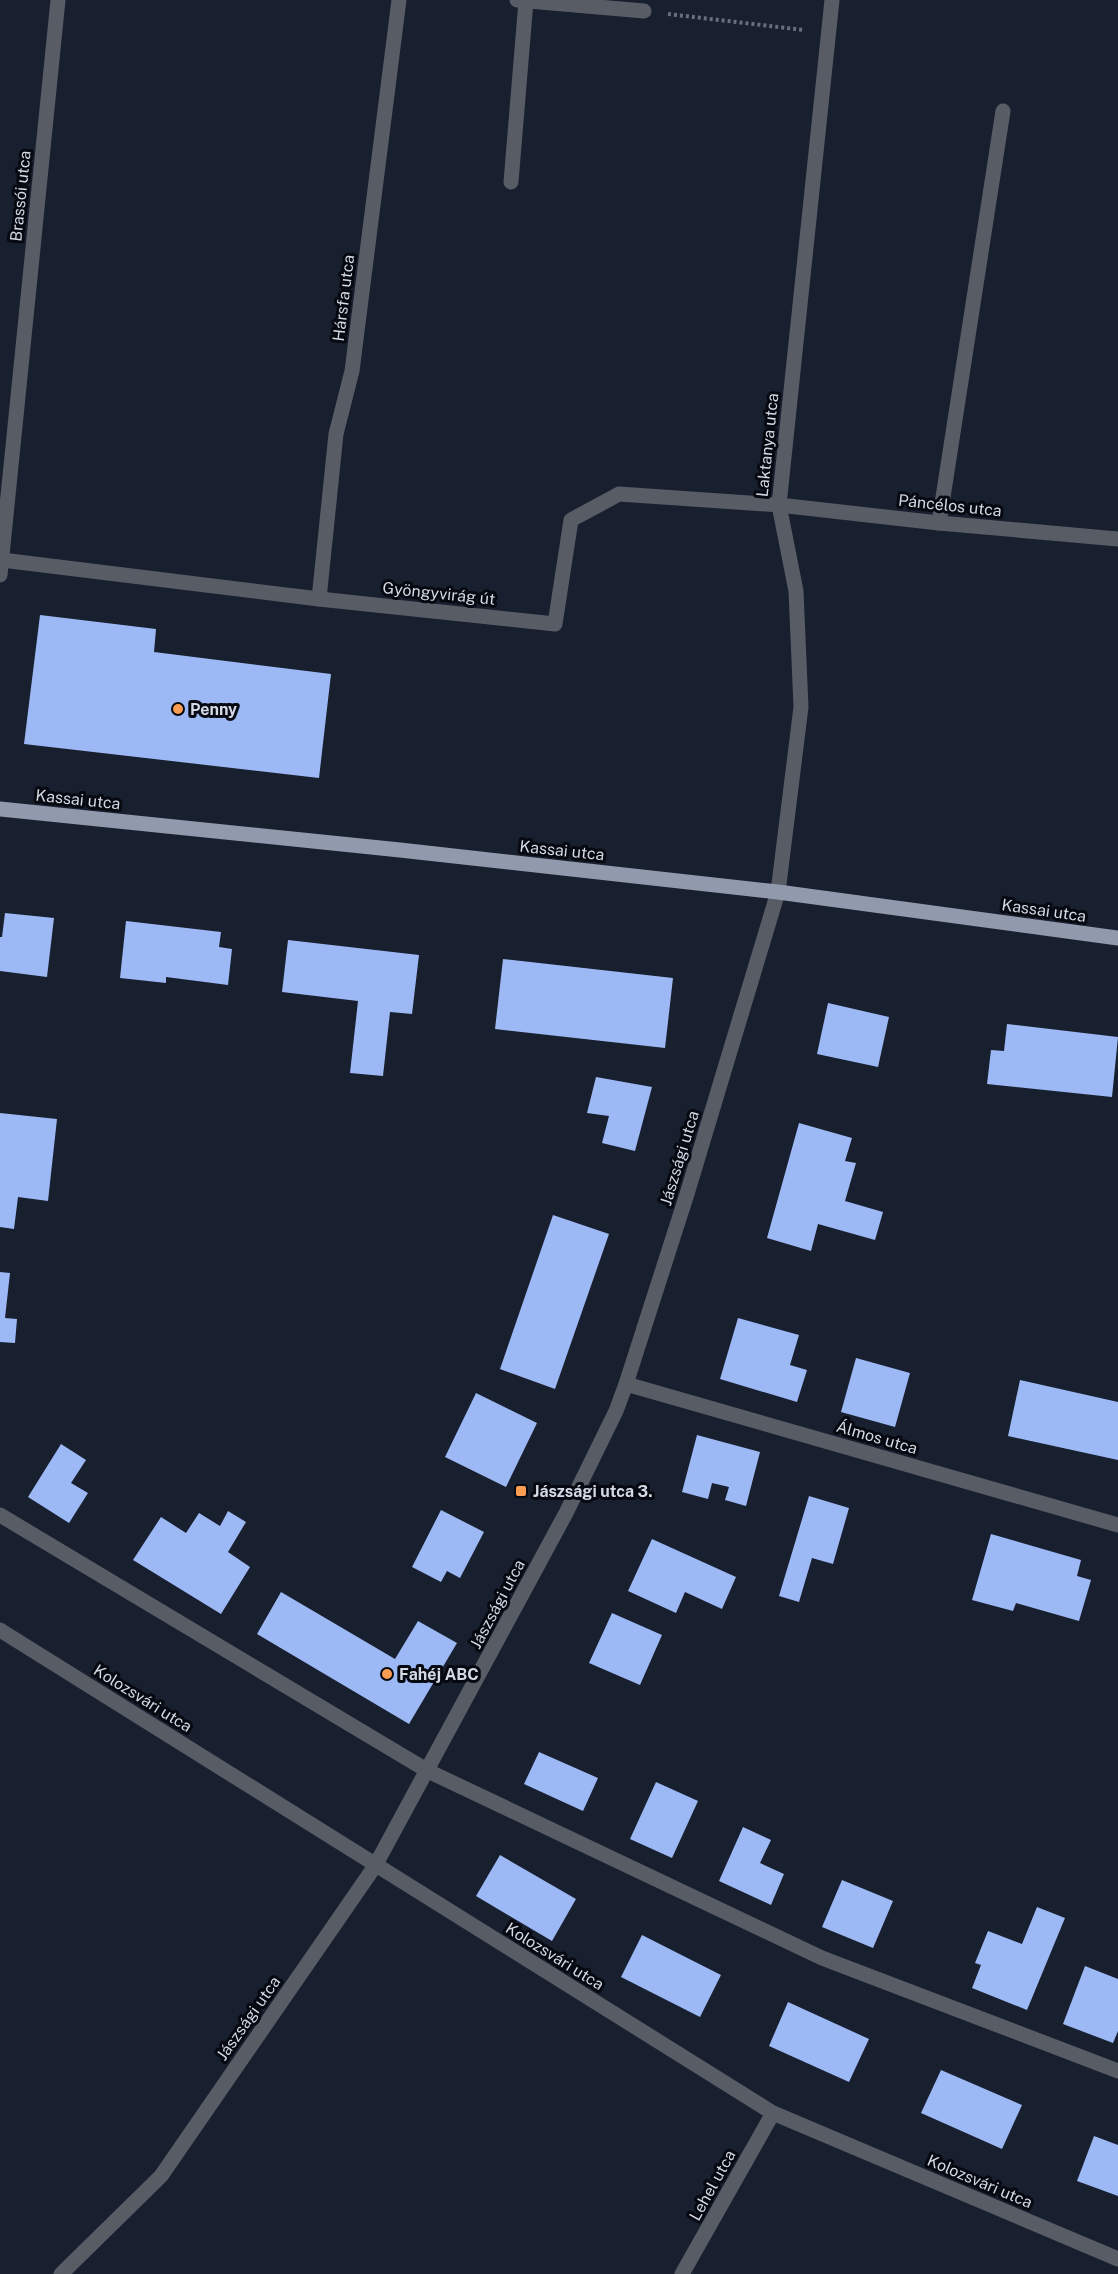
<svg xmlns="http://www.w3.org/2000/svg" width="1118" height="2274" viewBox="0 0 1118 2274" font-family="'Public Sans',sans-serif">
<rect width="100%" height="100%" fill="#181f2f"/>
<g fill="#9db9f5">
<path d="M40,615l116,14 -2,23 177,22 -12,104 -295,-34z"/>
<path d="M5,913l49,5 -7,59 -47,-6v-34h2z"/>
<path d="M126,921l95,11 -2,15 13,2 -4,36 -62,-8v6l-46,-5z"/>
<path d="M288,940l131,15 -7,59 -22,-2 -7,64 -33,-3 8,-72 -76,-9z"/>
<path d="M503,959l170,19 -8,70 -170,-19z"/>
<path d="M828,1003l61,14 -11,50 -61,-13z"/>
<path d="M1007,1024l111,13 -6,60 -125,-13 4,-34 13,1z"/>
<path d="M596,1077l56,10 -17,64 -33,-8 7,-27 -22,-3z"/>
<path d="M0,1113l57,6 -9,82 -30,-4 -4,32 -14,-2z"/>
<path d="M799,1123l53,15 -7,23 11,2 -11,38 38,11 -8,28 -57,-16 -7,27 -44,-13z"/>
<path d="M553,1215l56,19 -54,155 -55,-20z"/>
<path d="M0,1272l10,1 -5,45 12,1 -2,24 -15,-1z"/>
<path d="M738,1318l61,17 -9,30 17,5 -10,32 -77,-23z"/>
<path d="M856,1358l54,15 -15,54 -54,-15z"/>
<path d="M1020,1380l98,22v58l-110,-24z"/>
<path d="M476,1393l61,30 -31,64 -61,-30z"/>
<path d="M697,1435l63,17 -14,54 -21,-6 4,-13 -17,-4 -4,16 -26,-7z"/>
<path d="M61,1444l25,16 -15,23 17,10 -19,30 -41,-26z"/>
<path d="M809,1496l40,12 -16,56 -21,-6 -13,44 -20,-6z"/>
<path d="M441,1510l43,22 -24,46 -13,-7 -6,11 -29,-15z"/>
<path d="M228,1511l18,11 -18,30 22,15 -29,47 -88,-54 28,-43 25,16 13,-20 21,13z"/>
<path d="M991,1534l90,26 -4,16 14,4 -12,41 -63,-18 -3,8 -41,-11z"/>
<path d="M652,1539l84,38 -14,32 -37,-17 -9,21 -48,-22z"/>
<path d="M281,1592l114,67 23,-38 39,22 -48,81 -152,-90z"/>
<path d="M612,1613l50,22 -22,50 -51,-22z"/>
<path d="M539,1752l59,26 -15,33 -59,-27z"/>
<path d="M656,1782l42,19 -26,57 -42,-19z"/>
<path d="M743,1827l28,13 -11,23 24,11 -13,31 -52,-24z"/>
<path d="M500,1855l76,44 -24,42 -76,-45z"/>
<path d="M842,1880l51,21 -20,47 -51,-21z"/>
<path d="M1037,1907l28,11 -38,92 -55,-22 9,-23 -6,-2 13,-32 34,13z"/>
<path d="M642,1935l79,40 -21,42 -79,-40z"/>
<path d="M1085,1966l33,13v52l-5,12 -50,-19z"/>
<path d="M788,2002l81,37 -20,43 -80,-36z"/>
<path d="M941,2070l81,35 -20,44 -81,-36z"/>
<path d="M1094,2136l24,9v51l-41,-15z"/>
</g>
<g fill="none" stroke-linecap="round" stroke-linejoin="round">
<path stroke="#686e7c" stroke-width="4" stroke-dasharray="3 3" stroke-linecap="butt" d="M668,14l136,16"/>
<g stroke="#585c65" stroke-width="15">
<path d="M517,0l127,11"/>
<path d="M511,182l15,-181"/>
<path d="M939,523l64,-412"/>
<path d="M2,560l317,39 236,25 16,-104 48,-26 160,11 160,18 179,16"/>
<path d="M0,575l58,-575"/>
<path d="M319,599l17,-165 16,-63 47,-371"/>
<path d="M626,1384l492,141"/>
<path d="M0,1515l428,256 394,187 296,113"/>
<path d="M0,1630l773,483 345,146"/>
<path d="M61,2274l100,-98 214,-310 191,-353 50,-102 10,-27 61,-190 91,-302 23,-185 -5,-116 -17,-86 53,-505"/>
<path d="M682,2274l91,-161"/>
</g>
<path stroke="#919aac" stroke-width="15" d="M0,809l400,41 378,42 340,46"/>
</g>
<g fill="#fd9d54" stroke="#060910" stroke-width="2">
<circle cx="178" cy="709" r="6"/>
<rect x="515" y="1485" width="12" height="12" rx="3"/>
<circle cx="387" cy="1674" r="6"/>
</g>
<g text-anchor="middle" stroke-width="6" stroke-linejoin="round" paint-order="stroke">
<g font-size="16" fill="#d4d9e5" stroke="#060910">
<text transform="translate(20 196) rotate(-84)" y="6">Brassói utca</text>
<text transform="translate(343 298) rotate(-83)" y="6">Hársfa utca</text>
<text transform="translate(767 445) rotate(-84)" y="6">Laktanya utca</text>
<text transform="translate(950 505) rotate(6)" y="6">Páncélos utca</text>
<text transform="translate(439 593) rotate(6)" y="6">Gyöngyvirág út</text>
<text transform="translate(78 799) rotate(6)" y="6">Kassai utca</text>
<text transform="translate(562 850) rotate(6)" y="6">Kassai utca</text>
<text transform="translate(1044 910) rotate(8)" y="6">Kassai utca</text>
<text transform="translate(679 1158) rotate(-73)" y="6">Jászsági utca</text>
<text transform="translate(877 1437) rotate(16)" y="6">Álmos utca</text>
<text transform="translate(497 1604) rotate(-62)" y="6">Jászsági utca</text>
<text transform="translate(143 1698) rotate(32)" y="6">Kolozsvári utca</text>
<text transform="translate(555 1956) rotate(32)" y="6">Kolozsvári utca</text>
<text transform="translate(248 2018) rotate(-55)" y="6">Jászsági utca</text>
<text transform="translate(980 2181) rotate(23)" y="6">Kolozsvári utca</text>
<text transform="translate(712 2185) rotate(-61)" y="6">Lehel utca</text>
</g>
<g font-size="16" font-weight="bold" fill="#d4d9e5" stroke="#060910" text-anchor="start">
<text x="190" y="715">Penny</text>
<text x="533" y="1497">Jászsági utca 3.</text>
<text x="399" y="1680">Fahéj ABC</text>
</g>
</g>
</svg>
